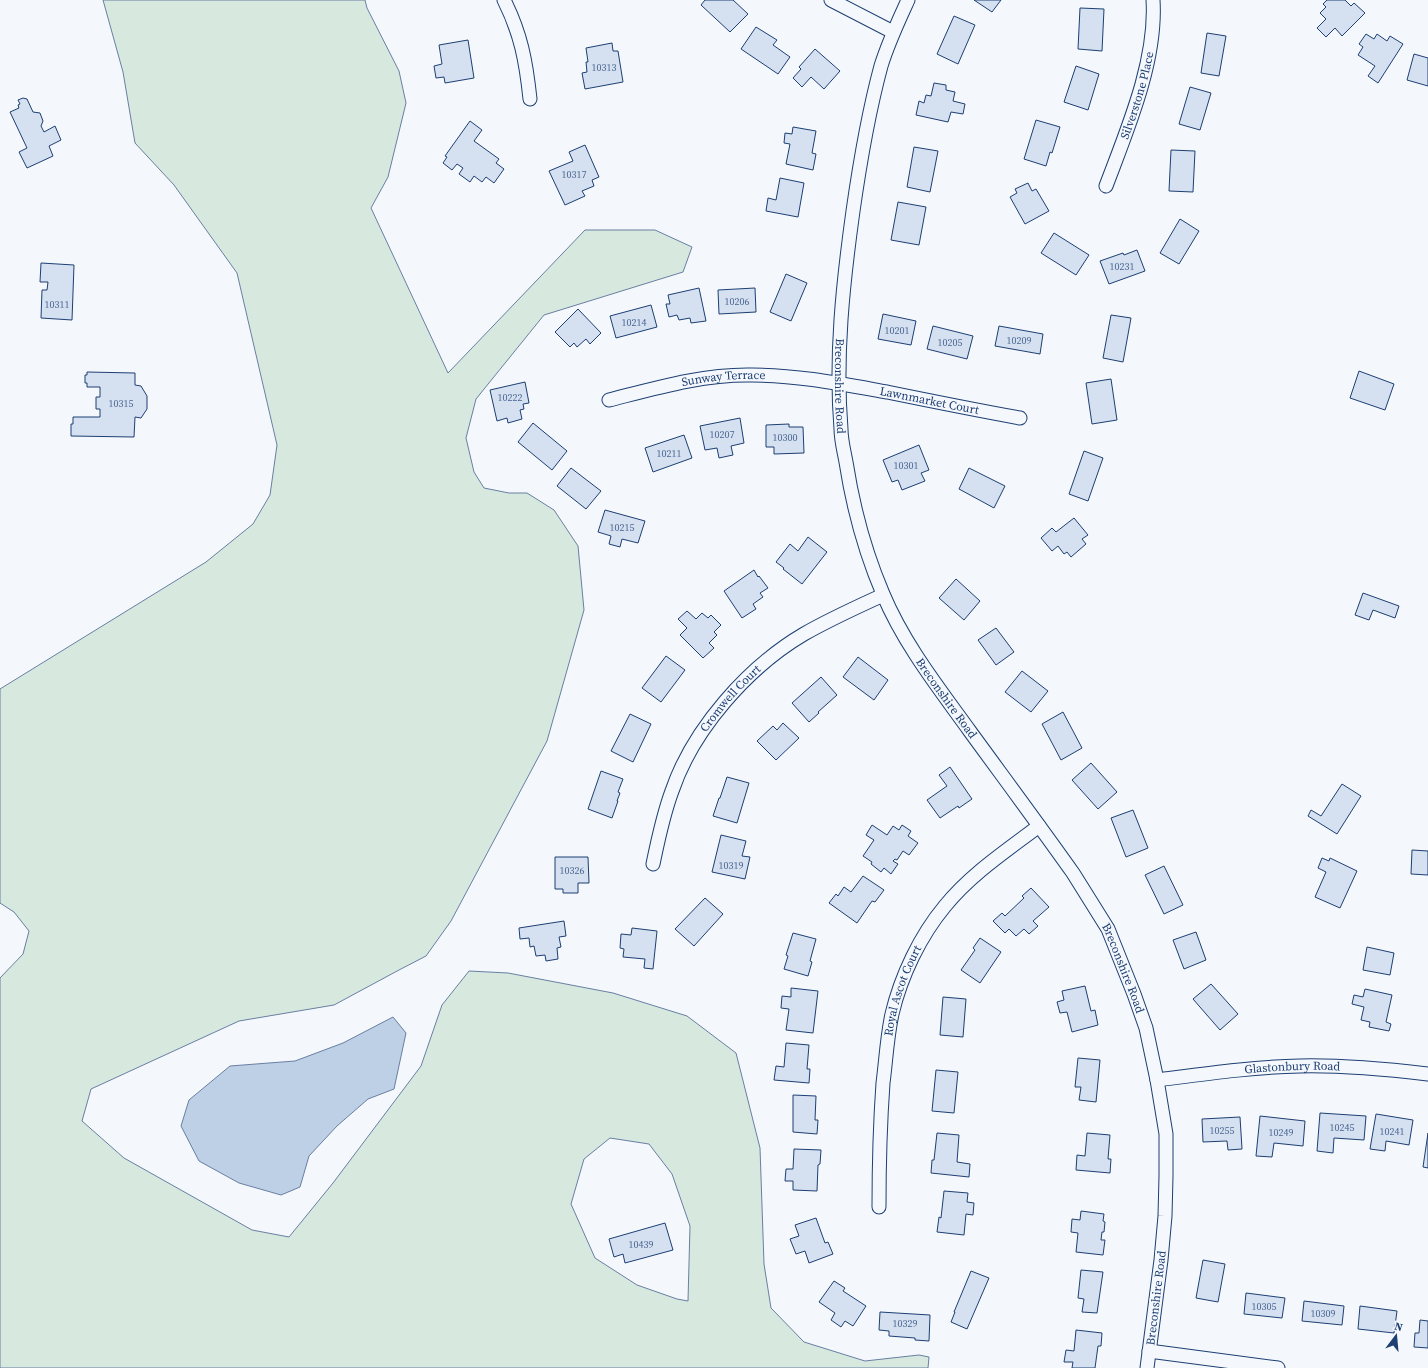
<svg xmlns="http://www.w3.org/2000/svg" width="1428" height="1368" viewBox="0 0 1428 1368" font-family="'Source Serif 4',serif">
<rect width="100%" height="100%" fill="#f4f7fb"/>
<path fill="#d7e8df" stroke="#687fa3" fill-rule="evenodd" d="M103,0h262l2,8 32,63 7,32 -18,74 -17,31 77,165 137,-143h70l37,17 -9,25 -139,43 -68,84 -10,39 8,34 10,16 25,5h18l27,17 24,36 6,64 -37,131 -96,180 -25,35 -27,14 -65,35 -95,16 -148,68 -9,32 42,37 128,72 37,7 44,-54 88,-117 21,-61 27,-34 39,2 105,20 74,23 49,37 24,95 4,116 7,44 33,34 61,19 54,-6 10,2 -1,11h-928v-390l23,-24 6,-23 -15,-19 -14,-9v-214l206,-127 47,-38 17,-29 7,-50 -40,-172 -63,-88 -39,-42 -12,-71zM610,1138l39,6 23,30 18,52 -2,75 -11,-2 -40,-14 -42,-27 -24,-54 13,-45z"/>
<path fill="#bed0e5" stroke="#687fa3" d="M393,1017l13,16 -12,56 -26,10 -31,27 -28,30 -9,31 -19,8 -42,-12 -40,-22 -18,-35 8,-26 41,-34 65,-5 48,-18z"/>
<g fill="#d5e0f0" stroke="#1d3f73">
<path d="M705,0h28l15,14 -18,18 -29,-27z"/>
<path d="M974,0h27l-9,12z"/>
<path d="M1327,0h18l6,6 3,-3 11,10 -23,23 -7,-8 -9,9 -9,-9 9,-9 -6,-6 6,-6 -3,-3z"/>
<path d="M1080,8l24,1 -2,42 -24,-2z"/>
<path d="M954,16l21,9 -17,39 -21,-10z"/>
<path d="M756,27l21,13 -4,5 17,12 -12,17 -37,-25z"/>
<path d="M1207,33l19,3 -7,40 -18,-3z"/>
<path d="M1366,34l8,5 3,-5 10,7 3,-5 13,8 -25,39 -10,-7 7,-10 -17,-11 5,-8 -4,-3z"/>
<path d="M468,40l6,38 -29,5 -1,-6 -8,1 -2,-12 8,-2 -3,-19z"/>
<path d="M612,43l1,8h5l5,31 -38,7 -3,-16 5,-1 -1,-10h2l-2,-14z"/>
<path d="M815,49l25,22 -16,18 -13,-12 -9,10 -9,-9 8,-9 -2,-2z"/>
<path d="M1414,54l14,4v28l-21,-6z"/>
<path d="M1076,66l23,8 -11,36 -24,-8z"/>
<path d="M934,83l12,2v5l9,2 -2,9 12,3 -2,10 -12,-2 -3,10 -32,-7 3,-14 5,2 2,-8 5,1z"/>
<path d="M1190,87l21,6 -11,37 -21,-6z"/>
<path d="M23,98l4,1 6,13 7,1 3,8 -2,5 3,6 11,-6 6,14 -12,6 4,10 -26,12 -8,-16 8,-4 -17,-36 9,-4 -1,-3 2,-1 -2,-4z"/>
<path d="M1036,120l24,7 -8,26 -2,-1 -4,14 -22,-7z"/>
<path d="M470,121l12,9 -8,11 25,18 -3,4 8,6 -10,14 -8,-6 -4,5 -8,-6 -4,6 -11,-8 4,-6 -6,-4 -5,6 -9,-7 4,-6 -2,-1z"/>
<path d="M793,127l23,4 -4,22 4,1 -3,16 -27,-6 4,-20 -6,-1 1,-10 7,1z"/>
<path d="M585,145l14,32 -7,3 2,6 -12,5 3,5 -20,9 -16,-34 24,-10 -4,-9z"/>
<path d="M914,147l24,4 -8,41 -23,-5z"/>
<path d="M1171,150l24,1 -2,41 -24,-1z"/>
<path d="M780,178l24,5 -6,34 -32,-6 2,-13 8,2z"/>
<path d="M1028,183l4,8 4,-2 13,22 -24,13 -15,-27 7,-4 -2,-4z"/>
<path d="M898,202l28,5 -7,38 -28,-5z"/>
<path d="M1180,219l19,12 -20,33 -19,-11z"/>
<path d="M1054,233l35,22 -13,20 -35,-22z"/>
<path d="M1137,250l8,21 -36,13 -9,-23 23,-8 1,2z"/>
<path d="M41,263l33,2 -2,55 -31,-2 1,-28h5l1,-8h-8z"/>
<path d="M786,274l21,9 -16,38 -21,-9z"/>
<path d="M699,288l7,33 -15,2 -1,-5 -11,2 -2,-5 -8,2 -3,-13h4l-2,-9z"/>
<path d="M755,288l1,24 -37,2 -1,-24z"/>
<path d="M651,305l6,22 -41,11 -6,-22z"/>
<path d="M578,309l23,24 -11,11 -4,-5 -9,8 -3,-4 -4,4 -15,-15z"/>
<path d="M883,314l33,7 -5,24 -33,-6z"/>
<path d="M1111,315l20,3 -8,44 -20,-4z"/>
<path d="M933,326l40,10 -6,23 -40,-10z"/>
<path d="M999,326l44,8 -3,20 -45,-8z"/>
<path d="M1359,371l35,13 -9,26 -35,-12z"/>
<path d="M87,372l48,1v12l6,1 6,10v13l-6,9 -6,-1 -1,20 -63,-1v-12h2v-7h27v-8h-4v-12h4v-10h-13v-4h-2v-8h2z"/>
<path d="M1111,379l6,41 -25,4 -6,-41z"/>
<path d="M525,382l4,21 -6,1 1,5 -4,1 2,9 -14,4 -1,-5 -10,3 -7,-31z"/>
<path d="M740,418l4,25 -13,3 2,9 -14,3 -2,-10 -12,2 -5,-24z"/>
<path d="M533,423l34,28 -15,19 -34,-28z"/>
<path d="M789,424v3h14l1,26 -30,1v-7h-8v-22z"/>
<path d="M684,435l8,23 -39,14 -8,-24z"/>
<path d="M919,445l10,25 -8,3 4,8 -23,9 -4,-10 -6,2 -9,-22z"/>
<path d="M1084,451l19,7 -15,43 -19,-7z"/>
<path d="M571,468l30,23 -15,18 -29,-23z"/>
<path d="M969,468l36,18 -11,22 -35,-19z"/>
<path d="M605,510l40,11 -7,22 -16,-4 -2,8 -11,-3 2,-8 -13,-4z"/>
<path d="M1074,518l14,17 -6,4 4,5 -15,13 -4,-5 -3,2 -6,-8 -6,5 -11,-13 11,-10 4,4z"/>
<path d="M808,537l19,15 -25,32 -19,-15 1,-1 -8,-6 14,-18 8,7z"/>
<path d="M754,570l4,7 1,-1 9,12 -8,5 3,4 -10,7 3,5 -14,9 -18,-27z"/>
<path d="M956,579l24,22 -16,19 -25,-22z"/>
<path d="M1363,593l36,13 -4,12 -22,-8 -4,10 -14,-5z"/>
<path d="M687,611l9,8 6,-6 6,5 3,-3 10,10 -7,7 3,3 -8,8 5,5 -11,10 -23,-23 7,-7 -9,-9z"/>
<path d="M996,628l18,24 -18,13 -18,-25z"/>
<path d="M666,656l19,14 -24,32 -19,-14z"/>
<path d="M858,657l30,23 -14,20 -31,-23z"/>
<path d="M1022,671l26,20 -17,21 -26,-20z"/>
<path d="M821,677l16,18 -19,17 1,1 -10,9 -17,-19z"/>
<path d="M1063,712l19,36 -21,12 -19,-36z"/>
<path d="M630,714l21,10 -18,38 -22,-11z"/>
<path d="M783,723l16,15 -23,22 -19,-19 16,-15 4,4z"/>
<path d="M1091,763l26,29 -19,17 -26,-29z"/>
<path d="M950,767l22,32 -13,9 -1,-2 -18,12 -13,-18 20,-14 -8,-11z"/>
<path d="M601,771l22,8 -5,13 2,1 -3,8h1l-6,17 -24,-9z"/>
<path d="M727,777l22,6 -12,40 -24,-7 6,-18h1z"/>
<path d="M1342,784l19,12 -24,38 -29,-18 3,-6 10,6z"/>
<path d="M1133,810l15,38 -22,9 -15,-39z"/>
<path d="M872,825l15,10 6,-9 6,4 3,-5 9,6 -3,5 10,7 -9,12 -6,-4 -6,9 -2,-1 -2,2 5,3 -7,10 -7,-6 -3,4 -10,-8 1,-2 -9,-6 11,-16 -8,-5z"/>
<path d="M721,835l25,6 -4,15 8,1 -5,22 -33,-7z"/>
<path d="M1412,850l16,1v24l-17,-1z"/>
<path d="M555,857h33l1,26h-11v10h-15v-4h-8z"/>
<path d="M1322,858l7,3 1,-3 27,13 -17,37 -25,-11 11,-25 -8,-4z"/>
<path d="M1164,866l19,39 -19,9 -19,-39z"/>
<path d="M863,876l21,14 -9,12 -3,-1 -15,22 -28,-20 7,-9 2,2 6,-9 7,5z"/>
<path d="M1031,888l18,19 -16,14 5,5 -9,8 -5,-5 -8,7 -7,-7 -4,4 -12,-12 9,-8 3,3 19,-18 -2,-2z"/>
<path d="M705,898l18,16 -29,32 -19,-17z"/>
<path d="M564,921l2,15 -7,1 2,10 -4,1 1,11 -12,2 -1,-6 -9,1 -2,-10 -4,1 -1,-9 -9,1 -1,-11z"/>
<path d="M632,928l25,3 -4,38 -9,-1 1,-9 -22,-2 1,-8 -4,-1 1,-14 10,1z"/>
<path d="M1196,932l10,28 -22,9 -11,-29z"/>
<path d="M793,933l23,6 -6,22 2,1 -4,14 -24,-7 4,-13 -2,-1z"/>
<path d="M980,938l21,14 -21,31 -19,-13 14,-20 -2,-2z"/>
<path d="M1367,947l27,6 -4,22 -27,-5z"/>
<path d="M1211,984l27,30 -18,16 -27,-31z"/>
<path d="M1085,986l6,25 4,-1 3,15 -26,7 -5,-20 -7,1 -3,-11 7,-2 -2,-9z"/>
<path d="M791,988l27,3 -5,42 -27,-3 3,-21 -8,-1 1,-12 9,1z"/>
<path d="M1365,989l27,6 -6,27 5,2 -2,7 -20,-4 1,-5 -9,-2 3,-13 -12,-3 2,-9 9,2z"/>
<path d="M943,997l23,2 -3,38 -23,-2z"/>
<path d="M786,1043l23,2 -2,24h3l-1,14 -35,-3 2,-14 8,1z"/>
<path d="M1078,1058l22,2 -4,42 -17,-2 2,-13h-6z"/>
<path d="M936,1070l22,2 -4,41 -22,-2z"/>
<path d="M793,1095l23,1 -1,24h3l-1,14 -24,-2z"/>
<path d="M1320,1113l46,3 -2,24 -30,-2 -1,15 -16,-2z"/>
<path d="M1376,1114l37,6 -4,25 -23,-4 -1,10 -15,-2z"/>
<path d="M1260,1116l45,5 -2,25 -29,-3 -2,14 -16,-1z"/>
<path d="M1240,1117l2,32 -14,1 -1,-9 -24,1 -1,-23z"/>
<path d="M937,1133l22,2 -2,27 13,2 -1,13 -38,-4 1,-13h2z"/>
<path d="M1087,1133l23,2 -2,24h3l-1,14 -34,-3 1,-15 8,1z"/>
<path d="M1428,1133v35l-5,-1z"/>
<path d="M794,1149l27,1 -1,14 -2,1 -1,26 -24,-1v-9h-8l1,-12h7z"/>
<path d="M944,1191l24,2 -1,9 7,1 -1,12 -7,-1 -2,21 -27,-3 2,-15 2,1z"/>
<path d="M1081,1211l23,3 -1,7 2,1 -1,10h-2l-1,8h4l-2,15 -27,-3 2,-19 -7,-1 1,-13 8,1z"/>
<path d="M816,1218l9,25 3,-1 5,12 -24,9 -4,-12 -9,3 -6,-15 9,-3 -4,-11z"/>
<path d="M665,1223l8,27 -48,13 -2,-9 -9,3 -5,-18z"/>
<path d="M1203,1260l22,4 -7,38 -22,-4z"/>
<path d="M1081,1270l22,2 -6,41 -15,-1 2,-13 -6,-1z"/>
<path d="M971,1271l18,7 -22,51 -16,-7 4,-10h-1z"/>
<path d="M834,1281l11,7 -2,3 23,15 -13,20 -8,-5 -4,6 -10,-7 4,-7 -16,-11z"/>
<path d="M1246,1293l39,5 -3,20 -38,-4z"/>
<path d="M1304,1301l40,5 -2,19 -40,-4z"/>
<path d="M1360,1306l37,5 -3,22 -36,-4z"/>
<path d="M880,1312l50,3 -1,26 -14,-1v-2l-26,-2v-5l-10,-1z"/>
<path d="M1420,1320l8,1v27l-14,-1 1,-14h4z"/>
<path d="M1076,1330l26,3 -1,13h-3l-3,22h-23l1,-6h-9l2,-12 8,1z"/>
</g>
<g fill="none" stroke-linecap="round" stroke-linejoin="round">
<g stroke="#1d3f73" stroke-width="15">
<g id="street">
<path d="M504,0c17,34 22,61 26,99"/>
<path d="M831,0l62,32"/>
<path id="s1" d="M908,0c-10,22 -20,43 -27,66 -13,48 -21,96 -28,145 -10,72 -18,145 -12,218 0,11 3,22 5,33 7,45 19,90 37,132 21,50 55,93 86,136 35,48 70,95 104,143l35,56 26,65 12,34 11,52 9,54v42l-1,40 -4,44 -14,108"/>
<path id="s2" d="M1106,186c21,-56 51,-125 47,-186"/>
<path id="s3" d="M609,400c47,-12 94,-26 143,-25 45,0 90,9 135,17 44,9 89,18 133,26"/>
<path id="s4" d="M653,864c5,-24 10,-49 19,-73 21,-62 76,-124 132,-157 26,-15 53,-27 79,-39"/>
<path id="s5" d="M1157,1080c47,-6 95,-13 143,-14 43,-1 85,3 128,8"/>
<path id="s6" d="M879,1207c0,-41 1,-82 4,-124 3,-23 4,-46 9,-69 9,-38 28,-78 53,-108 26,-32 61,-55 94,-80"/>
<path d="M1149,1351l129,17"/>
</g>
</g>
<use href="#street" stroke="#f4f7fb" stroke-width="13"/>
</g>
<g text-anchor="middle" stroke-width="3" stroke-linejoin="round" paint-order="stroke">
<g font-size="10" fill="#4b6792">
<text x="604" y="71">10313</text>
<text x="574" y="178">10317</text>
<text x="1122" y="270">10231</text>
<text x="737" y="305">10206</text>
<text x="57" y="308">10311</text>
<text x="634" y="326">10214</text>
<text x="897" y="334">10201</text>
<text x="1019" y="344">10209</text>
<text x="950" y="346">10205</text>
<text x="510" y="401">10222</text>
<text x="121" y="407">10315</text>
<text x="722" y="438">10207</text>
<text x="785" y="441">10300</text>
<text x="669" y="457">10211</text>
<text x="906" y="469">10301</text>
<text x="622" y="531">10215</text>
<text x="731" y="869">10319</text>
<text x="572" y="874">10326</text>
<text x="1342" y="1131">10245</text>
<text x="1222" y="1134">10255</text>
<text x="1392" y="1135">10241</text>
<text x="1281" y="1136">10249</text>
<text x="641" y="1248">10439</text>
<text x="1264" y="1310">10305</text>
<text x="1323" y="1317">10309</text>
<text x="905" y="1327">10329</text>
</g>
<g font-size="12" fill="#1d3f73" stroke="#f4f7fb">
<text dy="4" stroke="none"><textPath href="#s2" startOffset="96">Silverstone Place</textPath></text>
<text dy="4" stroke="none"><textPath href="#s3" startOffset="117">Sunway Terrace</textPath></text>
<text dy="4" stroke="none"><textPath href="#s1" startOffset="395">Breconshire Road</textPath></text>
<text dy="4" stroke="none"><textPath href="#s3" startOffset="325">Lawnmarket Court</textPath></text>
<text dy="4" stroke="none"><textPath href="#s1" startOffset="731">Breconshire Road</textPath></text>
<text dy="4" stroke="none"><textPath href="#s4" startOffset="186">Cromwell Court</textPath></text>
<text dy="4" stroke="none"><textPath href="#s1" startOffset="1055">Breconshire Road</textPath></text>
<text dy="4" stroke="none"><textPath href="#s6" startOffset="219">Royal Ascot Court</textPath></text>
<text dy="4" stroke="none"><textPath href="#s5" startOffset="136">Glastonbury Road</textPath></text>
<text transform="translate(1156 1298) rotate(-83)" y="4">Breconshire Road</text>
</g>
</g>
<g transform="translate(1396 1336) rotate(16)" stroke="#f4f7fb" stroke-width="3" paint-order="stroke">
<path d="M0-3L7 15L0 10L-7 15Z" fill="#1d3f73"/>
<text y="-6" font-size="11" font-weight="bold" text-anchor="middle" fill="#1d3f73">N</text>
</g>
</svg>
